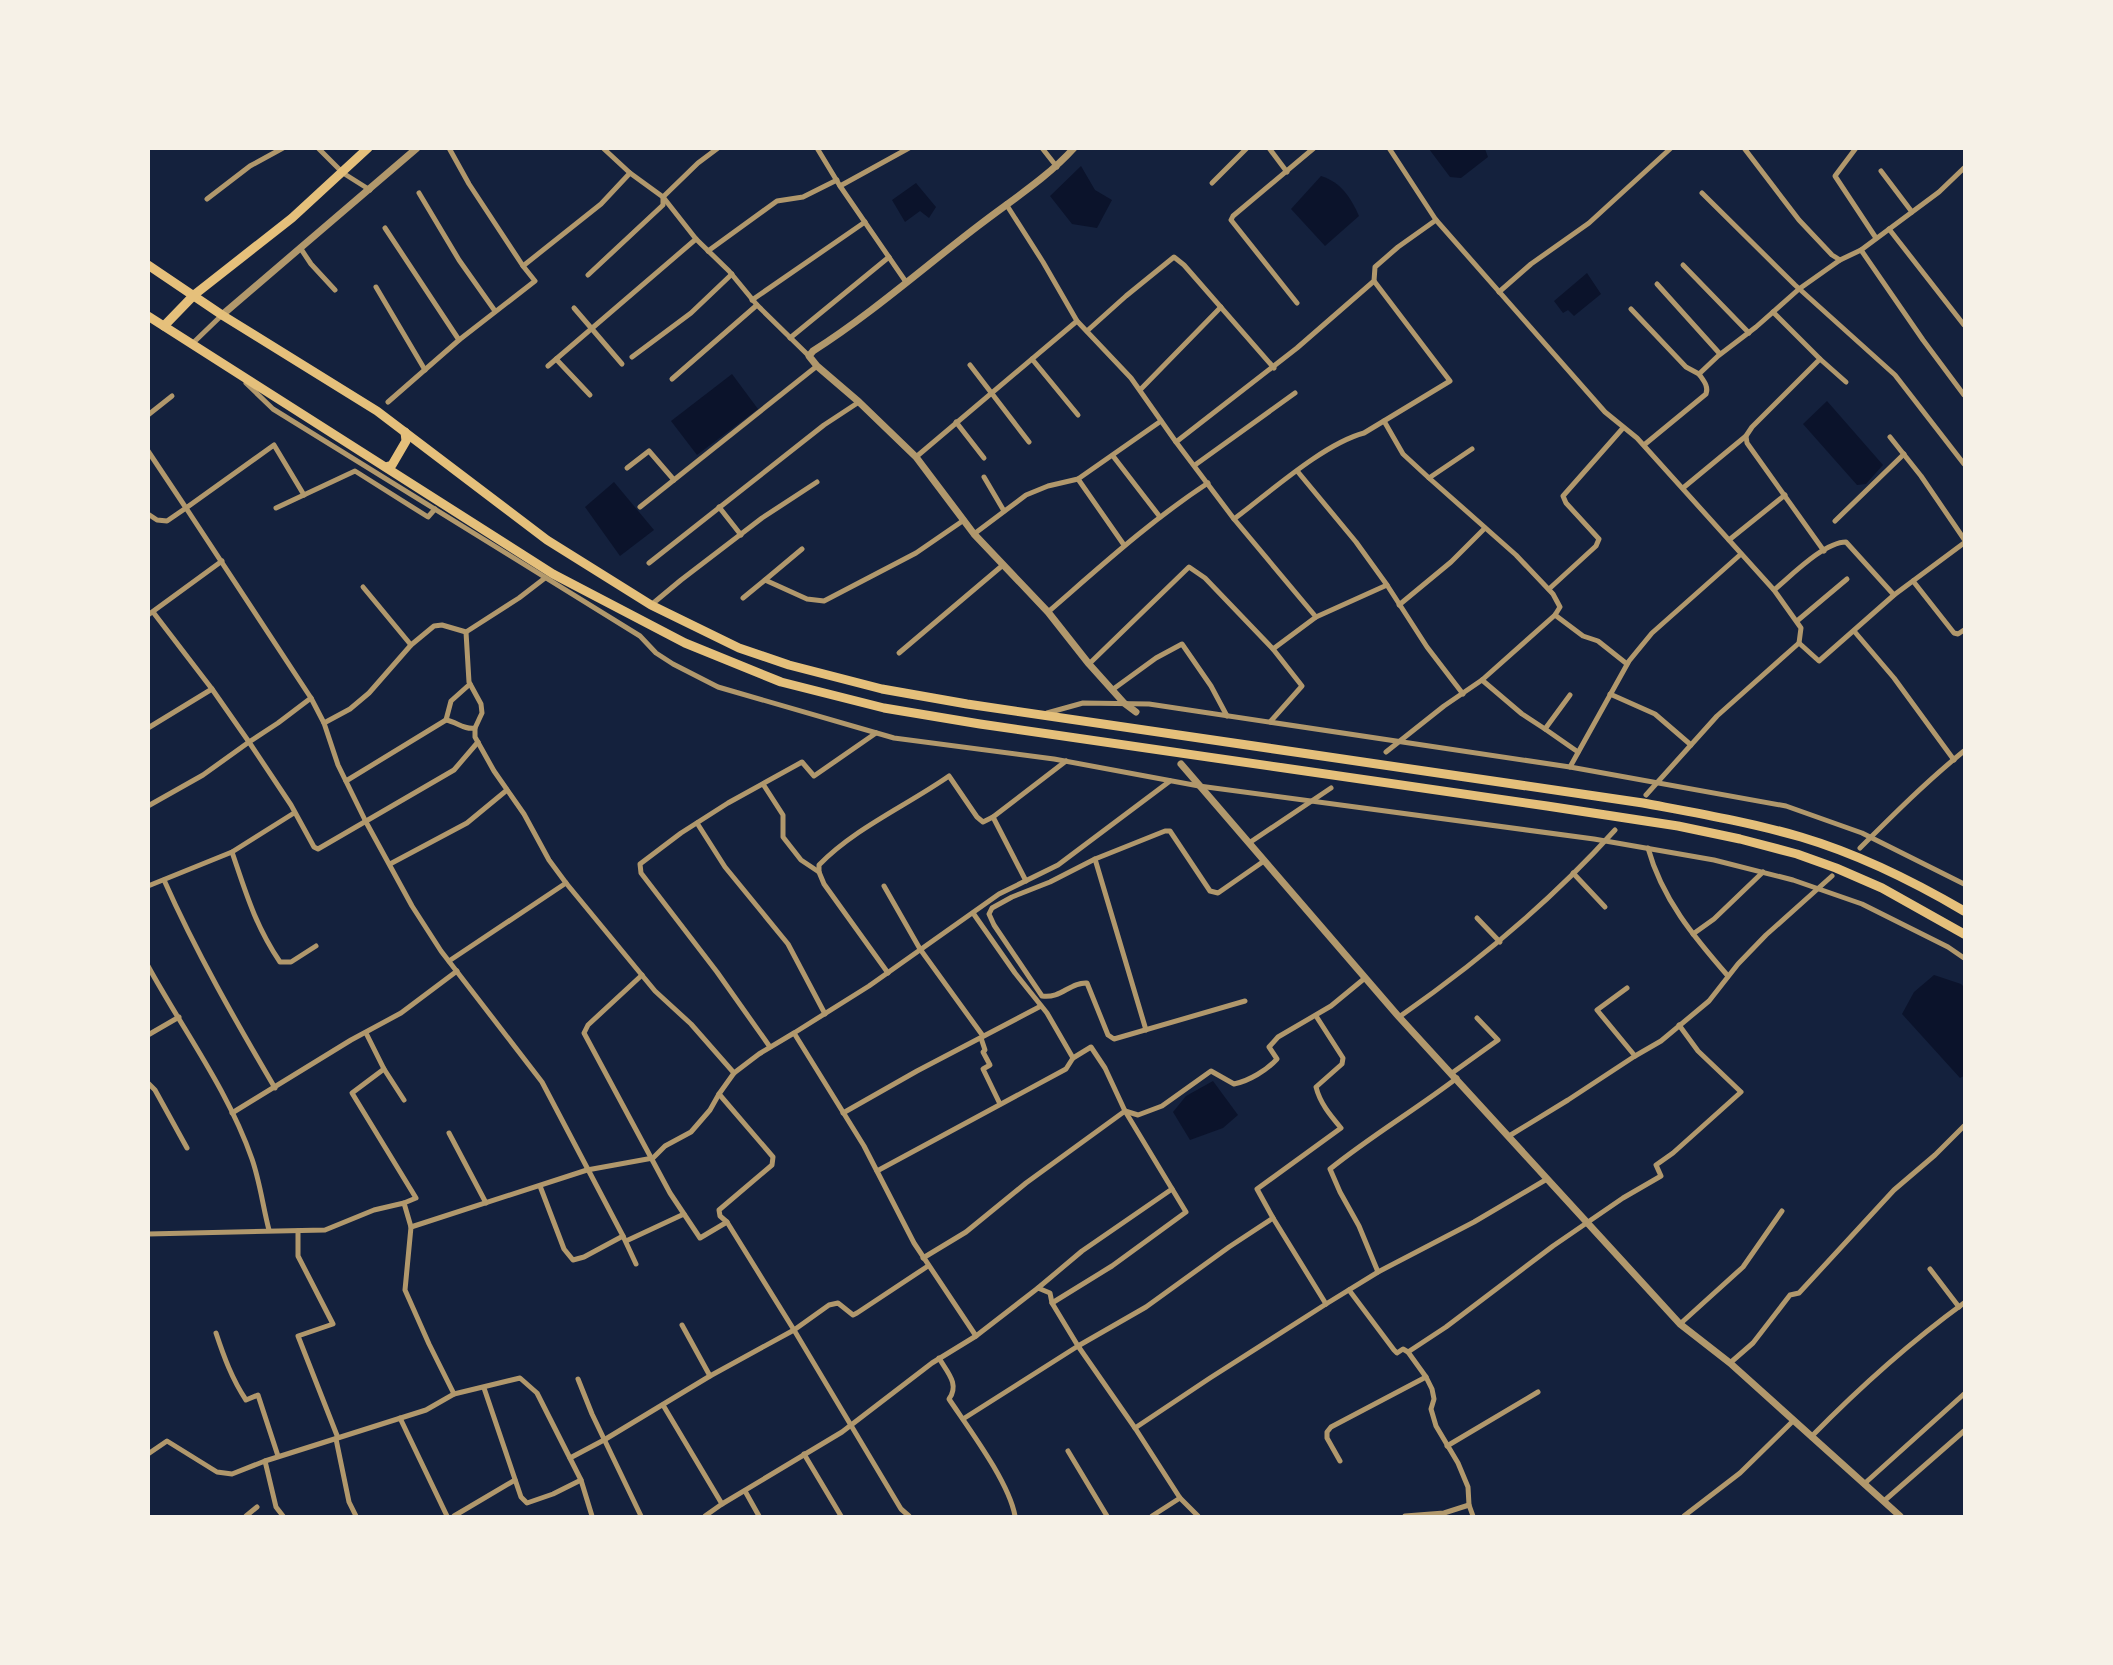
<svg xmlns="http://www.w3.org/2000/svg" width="2113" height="1665" viewBox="0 0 2113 1665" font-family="Montserrat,sans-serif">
<rect width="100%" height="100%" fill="#14213d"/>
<g fill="#0b132b">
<path d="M1429,149h56l3,8 -27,21 -11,-1z"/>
<path d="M1081,166l14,24 17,10 -15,28 -25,-4 -22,-28z"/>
<path d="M1321,176c20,6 30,22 38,40l-34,30 -34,-37z"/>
<path d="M916,183l20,24 -7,11 -9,-7 -15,11 -13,-22z"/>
<path d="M1587,273l14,21 -27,22 -6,-6 -5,3 -9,-12z"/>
<path d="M732,374l26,35 -61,46 -26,-34z"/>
<path d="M1827,401l56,64 -17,19 -9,1 -54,-61z"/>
<path d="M614,482l40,48 -34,26 -35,-49z"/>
<path d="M1934,975l27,9 3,3v89l-4,2 -58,-64 12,-22z"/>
<path d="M1213,1081l25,34 -15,13 -33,12 -17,-28 13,-16z"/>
</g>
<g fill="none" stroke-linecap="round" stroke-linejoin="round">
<g stroke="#b1986c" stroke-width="5">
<path d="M318,148l25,25 27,17"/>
<path d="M449,148l20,36 54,82"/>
<path d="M603,148l27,25 33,24 33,42 33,32 28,34 52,51"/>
<path d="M817,148l23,38 66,96"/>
<path d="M1042,148l15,19"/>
<path d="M1269,148l18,24"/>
<path d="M1389,148l47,72 169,192 32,26 137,152 27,38 -2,15"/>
<path d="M1744,148l55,72 33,35 8,5 21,-10 62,90 41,55"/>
<path d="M1856,148l-21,28 41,62"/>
<path d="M1881,171l31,41"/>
<path d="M1212,183l35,-35"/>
<path d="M840,186l69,-38"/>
<path d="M419,193l40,67 36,51"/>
<path d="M1702,193l93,92 100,90 69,89"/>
<path d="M207,199l43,-33 33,-18"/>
<path d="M1006,204l37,58 34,59 54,57 45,64 58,77 82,98 -43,32 29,37 -32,36"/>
<path d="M385,228l74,112"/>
<path d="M1889,229l75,96"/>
<path d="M301,249l10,15 24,26"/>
<path d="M1861,250l78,-58 25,-24"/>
<path d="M708,251l69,-50 26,-4 34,-17"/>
<path d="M1683,265l66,68"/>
<path d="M588,275l75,-70v-8l35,-34 20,-15"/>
<path d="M1657,284l63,70"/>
<path d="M376,287l49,83"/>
<path d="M1499,292l32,-28 58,-41 82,-75"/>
<path d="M752,300l113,-78"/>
<path d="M1297,303l-66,-83 2,-4 81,-68"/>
<path d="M574,308l48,56"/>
<path d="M1631,309l55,58 13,7 19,-18 38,-29 43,-38 41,-29"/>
<path d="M1773,312l47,47 -68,68 -6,9 1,7 77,108"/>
<path d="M1087,331l39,-35 48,-39 10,8 90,103"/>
<path d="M790,338l99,-81"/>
<path d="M193,343l29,-28"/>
<path d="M632,357l59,-44 41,-39"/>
<path d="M556,359l34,36"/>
<path d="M1032,359l46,56"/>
<path d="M1820,359l26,23"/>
<path d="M970,365l59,77"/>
<path d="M548,366l148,-127"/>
<path d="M672,379l85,-74"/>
<path d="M246,383l27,26 367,227 16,17 17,11 45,23 176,51 160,21 145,27 395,53 120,21 79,20 69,24 86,43 16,11"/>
<path d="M1140,390l81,-83"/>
<path d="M388,402l71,-62 76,-59 -12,-15 78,-62 29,-31"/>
<path d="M148,415l24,-19"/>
<path d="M1384,421l19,33 26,24"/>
<path d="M956,422l28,36"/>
<path d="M1890,437l31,39 43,63"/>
<path d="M1176,442l121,-94 77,-67 1,-14 23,-20 38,-27"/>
<path d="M1644,445l62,-51c3,-8 -3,-14 -7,-20"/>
<path d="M148,451l38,57 88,-63 30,50"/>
<path d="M1113,456l47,61"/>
<path d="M916,457l161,-136"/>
<path d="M1195,465l100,-72"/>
<path d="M627,468l22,-17 25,29"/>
<path d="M1298,472l58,70 31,43 40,62 36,47"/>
<path d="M984,477l20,34"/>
<path d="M1078,479l46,66"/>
<path d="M1683,488l63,-52"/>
<path d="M640,507l177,-141"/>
<path d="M719,507l22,28"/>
<path d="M276,508l79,-37 73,46 7,-8"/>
<path d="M148,514l9,6 10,1 19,-13 125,190 13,25 14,42 28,57 46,84 29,45 101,131 81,154"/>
<path d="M1234,519c35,-26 89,-75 130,-86l86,-52 -76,-100"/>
<path d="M1835,521l69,-67"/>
<path d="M974,534l52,-39 22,-9 30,-7 83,-58"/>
<path d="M1729,540l56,-45"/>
<path d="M649,563l175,-138 35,-23"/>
<path d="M765,580l37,-31"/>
<path d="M1913,581l41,52 4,1 6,-4"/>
<path d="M363,587l48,58"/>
<path d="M1549,589l47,-43 3,-7 -33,-36 -3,-7 60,-68"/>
<path d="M1774,590c17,-14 50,-48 72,-48l48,53"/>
<path d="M743,598l22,-18 42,19 17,2 92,-48 48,-33"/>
<path d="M651,605l30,-25 81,-62 55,-36"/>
<path d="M1399,605l52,-43 34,-34"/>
<path d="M1048,612c52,-45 102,-91 160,-129"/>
<path d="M148,615l74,-54"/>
<path d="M1555,615l28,21 15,5 29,23"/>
<path d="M1316,617l71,-32"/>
<path d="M1797,621l50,-42"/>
<path d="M1854,631l40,47 60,82"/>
<path d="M466,632l3,50 12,22 1,9 -7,15v9l19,34 30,43 25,46 17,23 89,108 36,33 43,49"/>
<path d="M899,653l104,-88"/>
<path d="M1089,664l100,-97 16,11 68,71"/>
<path d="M1482,680l40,34 23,15 25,-34"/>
<path d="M1112,690l44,-32 26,-14 29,42 16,30"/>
<path d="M1610,694l45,20 36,31"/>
<path d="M311,698l-33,25 -29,19 42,63 23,42 4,2 136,-79 24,-28"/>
<path d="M1047,713l36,-10 66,1 421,63 216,39 76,27 102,51"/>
<path d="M446,720l5,-19 19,-17"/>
<path d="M324,723l26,-14 19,-16 42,-48 23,-19 8,-1 24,7 53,-34 26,-20"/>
<path d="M148,728l64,-39"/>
<path d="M1545,729l33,23"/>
<path d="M1386,752l58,-46 38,-26 73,-65 5,-8 -7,-13 -37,-39 -87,-77 43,-29"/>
<path d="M1570,767l59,-106 23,-28 89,-79"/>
<path d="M346,781l100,-61c11,2 18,10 29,8"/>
<path d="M763,784l20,31v22l18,23 18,12"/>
<path d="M1646,795l71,-79 82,-73 20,18 75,-66 70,-52"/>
<path d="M148,806l55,-31 46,-33 -37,-53 -59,-77"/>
<path d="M697,823l28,44 63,77 37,70"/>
<path d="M1249,843l82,-55"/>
<path d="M1648,848c14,51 46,89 80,128"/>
<path d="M1860,848c34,-34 67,-67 104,-97"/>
<path d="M232,852c14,41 23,73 48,110h11l25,-16"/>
<path d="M1095,859l51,171"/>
<path d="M390,864l77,-41 40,-33"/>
<path d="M1573,873l32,34"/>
<path d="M164,880c32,72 71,140 111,208"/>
<path d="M1026,881l-33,-64 73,-56"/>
<path d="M148,886l84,-34 62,-39"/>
<path d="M884,886l36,63 63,87"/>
<path d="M973,913l42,60 32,40 26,45 18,-11 14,21 20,43 61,101 -74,54 -60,37"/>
<path d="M1477,918l23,24"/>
<path d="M1693,934l21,-15 49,-47"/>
<path d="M449,961l117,-78"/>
<path d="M148,966c35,64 80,124 104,193 8,23 11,48 17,71"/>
<path d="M888,973l-64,-89 -5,-12v-7c36,-37 87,-59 130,-89l28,41 6,5 10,-5"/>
<path d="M642,975l-54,50 -4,8 86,160 30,45 27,-16 67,108 107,179 8,7"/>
<path d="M1627,988l-30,22 38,46"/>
<path d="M1245,1001l-131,38 -6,-4 -21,-52c-17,-1 -26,16 -45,13l-48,-71 -5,-11 3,-6 20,-11 38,-15 45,-23 70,-28h5l40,60 8,2 46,-32"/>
<path d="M1316,1016l27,42 -1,6 -26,23c4,16 14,28 25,41l-84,61 16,29 53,86"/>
<path d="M1399,1017c79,-55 152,-116 216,-187"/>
<path d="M366,1033l18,36 -32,24 64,105 -12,5"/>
<path d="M794,1033l75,-47 130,-92 59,-29 112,-84"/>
<path d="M148,1035l31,-18"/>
<path d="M981,1038l4,12 -2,2 7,13 -7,4 17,35"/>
<path d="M770,1047l-53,-75 -76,-99 -1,-9 41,-31 47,-30 74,-41 12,14 62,-43"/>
<path d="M384,1069l20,31"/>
<path d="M1452,1073l46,-33 -21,-22"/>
<path d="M148,1083l7,7 32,58"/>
<path d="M719,1094l54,63 -1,8 -53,45 1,6 7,6"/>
<path d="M232,1113l119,-73 50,-27 56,-42"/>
<path d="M843,1113l74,-42 124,-65"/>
<path d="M449,1133l37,70"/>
<path d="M1509,1136l59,-36 67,-44 26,-15 48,-40 29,-37 28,-29 66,-59"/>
<path d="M877,1171l189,-102 7,-11"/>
<path d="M540,1186l24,63 9,11 11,-3 39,-21 13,28"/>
<path d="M411,1227l176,-57 66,-12 12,-12 26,-14 19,-22 9,-16 15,-21 25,-19 35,-21 70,113 50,97 62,93 62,-48 12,5 2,10 26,43 57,82 45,70 18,18"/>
<path d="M298,1231v25l35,68 -35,12 40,102"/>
<path d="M148,1234l177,-4 49,-20 30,-7 7,24 -6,63 24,54 25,50 66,-16 17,15 44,87 11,36"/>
<path d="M626,1241l58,-27"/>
<path d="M923,1258l43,-26 60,-49 99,-72 13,4 24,-9 49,-35 23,13c15,-3 33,-14 43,-25l-8,-12 9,-10 53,-31 34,-28"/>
<path d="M1930,1269l29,38"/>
<path d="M1378,1272l-19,-46 -19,-34 -10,-23c41,-33 85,-59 127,-91"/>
<path d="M1038,1288l44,-37 90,-62"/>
<path d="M1349,1290l45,60 3,3 6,-4 5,3 18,25 6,12 2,10 -3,10 5,17 22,37 10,24 1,18 4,11"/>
<path d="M1680,1324l63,-57 39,-56"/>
<path d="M682,1325l28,51 84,-46 35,-25 9,-2 15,12 4,-2 71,-47"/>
<path d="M216,1333c8,24 16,46 30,67l12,-5 20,61"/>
<path d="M1408,1352l38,-25 107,-81 70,-48 38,-22 -5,-11 17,-12 68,-61 -43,-41 -19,-26"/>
<path d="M939,1358c8,14 21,26 10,41 20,30 60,83 66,117"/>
<path d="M1730,1363l23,-20 37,-48 9,-2 95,-103 41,-35 29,-29"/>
<path d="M578,1379l14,35 49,102"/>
<path d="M484,1388l37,109 6,6 26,-9 28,-14"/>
<path d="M663,1405l59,99"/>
<path d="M400,1418l47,98"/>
<path d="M963,1419l115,-73 68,-39 83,-60 44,-29"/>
<path d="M1135,1428l75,-50 116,-74 52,-32 96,-50 73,-43"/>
<path d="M1811,1437c48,-49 98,-94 153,-134"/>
<path d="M336,1439l13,63 7,14"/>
<path d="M1447,1446l91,-54"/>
<path d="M1068,1451l39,65"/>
<path d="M148,1454l19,-13 50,31 15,2 33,-13 11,46 7,9"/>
<path d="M804,1454l37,62"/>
<path d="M570,1458l34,-18 106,-64"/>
<path d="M265,1461l161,-51 28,-16"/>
<path d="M1340,1461l-13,-23v-6l4,-5 95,-50"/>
<path d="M1864,1484l100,-90"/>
<path d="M745,1491l14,25"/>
<path d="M1884,1501l80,-70"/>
<path d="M246,1516l11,-9"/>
<path d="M454,1516l61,-36"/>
<path d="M705,1516l17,-12 120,-72 90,-69 44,-27"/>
<path d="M1152,1516l28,-18"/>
<path d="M1405,1516l39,-3 25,-8"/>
<path d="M1684,1516l56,-43 54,-53"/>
</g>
<g stroke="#b1986c" stroke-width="7">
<path d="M1074,148c-28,31 -64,53 -96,78 -55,42 -107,88 -165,125l-4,5 8,10 42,36 57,55 58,77 74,78 41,52 35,39 12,9"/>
<path d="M222,315l195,-167"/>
<path d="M1181,764l218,253 281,307 50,39 170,153"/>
</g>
<g stroke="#e5c07b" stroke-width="9">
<path d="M148,265l74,50 155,96 170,129 104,65 88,43 50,17 93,24 85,15 676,99c53,10 106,19 158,34 57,17 112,44 163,74"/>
<path d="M148,316l405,258 132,69 96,39 103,26 96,16 567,82 131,20 62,13 57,15 39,14 46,20 82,46"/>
<path d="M164,326l30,-31 98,-77 76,-70"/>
<path d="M386,467l6,-2 14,-24 -1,-9"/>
</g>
</g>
<rect width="2113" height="1665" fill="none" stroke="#f6f1e7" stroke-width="300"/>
</svg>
